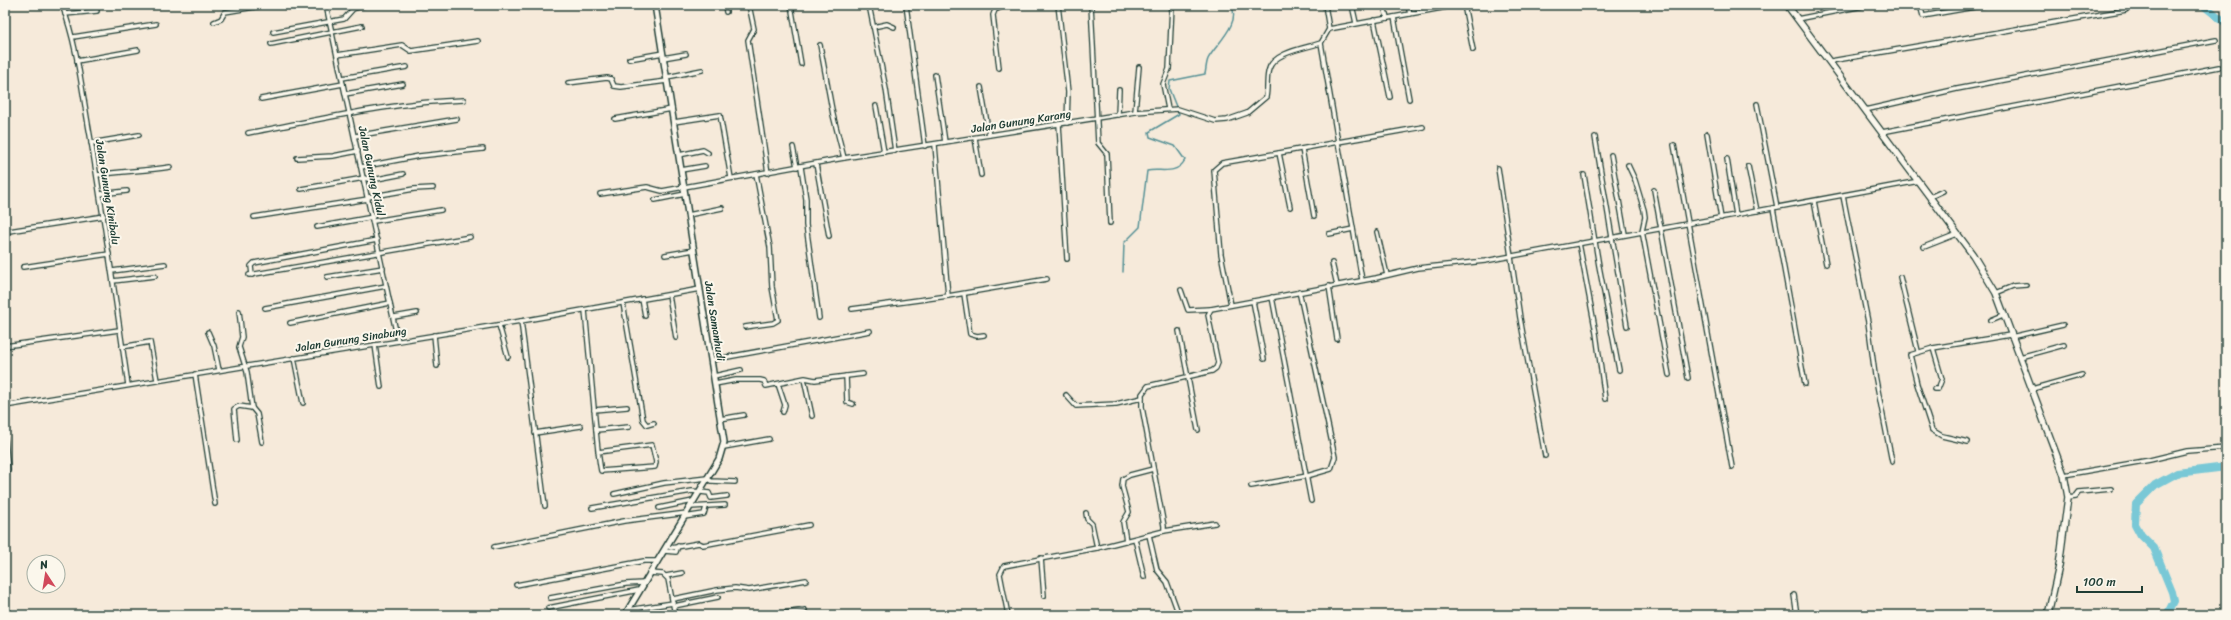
<svg xmlns="http://www.w3.org/2000/svg" width="2231" height="620" viewBox="0 0 2231 620" font-family="Sriracha,sans-serif">
<rect width="100%" height="100%" fill="#f6eada"/>
<filter id="ink" filterUnits="userSpaceOnUse"><feTurbulence type="fractalNoise" baseFrequency=".025" numOctaves="2"/><feDisplacementMap in="SourceGraphic" scale="8" xChannelSelector="R" yChannelSelector="G"/><feConvolveMatrix kernelMatrix="1 2 1 2 8 2 1 2 1" color-interpolation-filters="sRGB"/></filter>
<g filter="url(#ink)">
<g fill="none" stroke-linecap="round" stroke-linejoin="round">
<path stroke="#559095" stroke-width="1.5" d="M1123,272l1,-29 16,-16 7,-56c13,-3 29,5 38,-11l-10,-14 -25,-9 -1,-5 30,-18 -10,-25 1,-8 35,-7c1,-4 1,-10 3,-15 8,-15 34,-36 23,-54"/>
<g stroke="#79c8d6" stroke-width="8">
<path d="M2203,5l23,18"/>
<path d="M2167,615l7,-14 -2,-9 -18,-44 -13,-13 -6,-11 1,-20 19,-19 22,-12 49,-6"/>
</g>
<g stroke="#1f3d34" stroke-width="6">
<g id="street">
<path d="M62,5c16,42 20,87 28,130 14,83 26,167 38,250"/>
<path d="M326,5l72,336"/>
<path d="M725,5l1,7"/>
<path d="M749,5l5,24 -6,11 20,133"/>
<path d="M791,5l10,59"/>
<path d="M869,5l17,84 9,62"/>
<path d="M906,5l19,141"/>
<path d="M1058,5l10,87 -1,31"/>
<path d="M1091,5l7,138 9,11 3,69"/>
<path d="M1325,5l4,24"/>
<path d="M1352,5l4,18"/>
<path d="M1384,5l3,13"/>
<path d="M1408,5l2,9"/>
<path d="M1464,5l9,45"/>
<path d="M1872,5h37"/>
<path d="M1920,5l3,11 63,-11"/>
<path d="M65,14l32,-3"/>
<path d="M1394,17l15,82"/>
<path d="M1797,19l71,-14"/>
<path d="M1374,20l16,77"/>
<path d="M214,22l7,-3 4,-7 41,-7"/>
<path d="M873,27l14,-3 7,3"/>
<path d="M273,32l71,-13 9,-10 13,-4"/>
<path d="M73,37l83,-13"/>
<path d="M271,44l91,-18"/>
<path d="M820,45l13,70 11,43"/>
<path d="M337,55l65,-10 9,6 67,-10"/>
<path d="M663,58l23,-4"/>
<path d="M629,59l34,-6"/>
<path d="M77,61l61,-11"/>
<path d="M1831,61l295,-51"/>
<path d="M999,68l-6,-53 2,-5 11,-5"/>
<path d="M935,75l10,67"/>
<path d="M667,77l35,-7"/>
<path d="M342,78l65,-11"/>
<path d="M568,83l39,-5 4,1 3,7 7,1 46,-6"/>
<path d="M981,87l8,48"/>
<path d="M345,94l58,-10"/>
<path d="M261,99l82,-15"/>
<path d="M1757,104l20,103"/>
<path d="M876,106l8,46"/>
<path d="M1168,109l-5,-25 6,-15 3,-64"/>
<path d="M1865,110l92,-21 259,-49"/>
<path d="M1135,112l4,-45"/>
<path d="M1118,115l1,-25"/>
<path d="M615,119l57,-10"/>
<path d="M674,122l46,-7 11,63"/>
<path d="M1059,124l8,135"/>
<path d="M1882,132l337,-65"/>
<path d="M248,133c71,-13 143,-31 216,-33"/>
<path d="M1707,134l14,84"/>
<path d="M355,136l102,-17"/>
<path d="M1595,137l32,189"/>
<path d="M975,138l6,37"/>
<path d="M91,143l48,-8"/>
<path d="M935,145l13,151 99,-17"/>
<path d="M1674,145l58,322"/>
<path d="M793,147l4,20"/>
<path d="M1302,149l12,67"/>
<path d="M679,155l24,-5 5,3"/>
<path d="M1611,155l14,79"/>
<path d="M297,158l36,-2 25,-5"/>
<path d="M1727,159l9,56"/>
<path d="M816,164l13,72"/>
<path d="M1628,165l7,15 9,30 1,7 -3,14 27,144"/>
<path d="M1748,166l9,45"/>
<path d="M361,167l58,-11 64,-7"/>
<path d="M801,167l5,32v26l13,93"/>
<path d="M1498,168l22,150 25,138"/>
<path d="M681,170l24,-4"/>
<path d="M97,175c25,-4 49,-4 73,-8"/>
<path d="M1584,175l15,91 20,104"/>
<path d="M301,189l63,-11 8,2 31,-6"/>
<path d="M1654,190l34,188"/>
<path d="M100,194l27,-3"/>
<path d="M600,194l47,-7 15,4 182,-33 291,-46 43,-3 37,12 12,-1 20,-7 19,-16c2,-9 0,-20 3,-28 5,-17 37,-21 52,-26"/>
<path d="M1843,196l25,126 7,53 17,87"/>
<path d="M368,197l46,-8 19,-1"/>
<path d="M1930,197l13,-6"/>
<path d="M655,200l30,-6"/>
<path d="M1814,201l12,63"/>
<path d="M1290,207l-11,-54 59,-11 -17,-99 8,-14 129,-24"/>
<path d="M1773,208l32,176"/>
<path d="M688,215l34,-7"/>
<path d="M254,217l114,-18"/>
<path d="M374,221l67,-11"/>
<path d="M317,227l56,-10"/>
<path d="M9,231l95,-15"/>
<path d="M1377,232l10,43"/>
<path d="M1329,234l24,-5"/>
<path d="M1579,243l17,90 9,66"/>
<path d="M1924,247l33,-13"/>
<path d="M665,255l29,-5"/>
<path d="M1332,263l5,22"/>
<path d="M23,267l86,-13"/>
<path d="M112,271l53,-7"/>
<path d="M249,275l221,-38"/>
<path d="M252,275l-1,-9 3,-3 123,-23"/>
<path d="M327,277l56,-9"/>
<path d="M1900,277l18,74"/>
<path d="M1362,280l-24,-138 85,-15"/>
<path d="M113,281l42,-5"/>
<path d="M1329,286l8,53"/>
<path d="M1181,290l7,20 23,-1"/>
<path d="M1996,293l17,-7 13,-1"/>
<path d="M964,294l6,40 7,2 7,-1"/>
<path d="M669,295l7,43"/>
<path d="M1272,297l39,204"/>
<path d="M642,299l3,17"/>
<path d="M1253,301l11,58"/>
<path d="M623,303l20,117 4,5 7,-2"/>
<path d="M1231,305l-10,-51 -7,-84 8,-7 57,-10"/>
<path d="M265,308l121,-22"/>
<path d="M852,309l96,-13"/>
<path d="M585,310l12,131c1,10 2,20 4,30l54,-4 1,-5 -4,-17 -54,7"/>
<path d="M239,311l3,26 -3,10 8,25 5,36 5,6 5,28"/>
<path d="M394,317l23,-4"/>
<path d="M1991,320l12,-5"/>
<path d="M521,321l24,185"/>
<path d="M290,323l100,-20"/>
<path d="M499,325l9,32"/>
<path d="M745,327l28,-4 5,-3 -6,-33 -2,-40 -14,-73"/>
<path d="M1179,331l19,99"/>
<path d="M208,332l6,14 5,24"/>
<path d="M434,335l3,31"/>
<path d="M2011,337l52,-12"/>
<path d="M375,345l6,42"/>
<path d="M5,346l114,-16"/>
<path d="M122,347l28,-5 7,38"/>
<path d="M1933,348l9,31 -4,10h-4"/>
<path d="M2020,357l44,-12"/>
<path d="M294,358l9,45"/>
<path d="M711,360l159,-29"/>
<path d="M195,374l20,130"/>
<path d="M714,376l27,-6"/>
<path d="M846,376l1,26 6,2"/>
<path d="M804,379l8,37"/>
<path d="M715,384l21,-4h24l4,1 2,5 39,-8 10,2 48,-6"/>
<path d="M778,384l7,21 -2,7"/>
<path d="M2032,389l50,-14"/>
<path d="M1066,395l10,11 40,-2 26,-6"/>
<path d="M5,406l516,-85 179,-32"/>
<path d="M594,410l33,-3"/>
<path d="M720,419l24,-4"/>
<path d="M596,430l33,-3"/>
<path d="M535,433l46,-7"/>
<path d="M5,439l3,31"/>
<path d="M237,440l-3,-31 5,-3 13,2"/>
<path d="M1968,442l-26,-6 -10,-6 -15,-46 -7,-29 23,-7 77,-13"/>
<path d="M724,447l45,-8"/>
<path d="M2064,475l86,-15 37,-9 39,-3"/>
<path d="M1251,486l56,-10 24,-7 4,-12 -36,-166"/>
<path d="M614,494l50,-11 43,-5 4,3 24,1"/>
<path d="M2068,497l8,-1 3,-4 32,-3"/>
<path d="M690,507l35,-2"/>
<path d="M592,508l100,-17 17,2 2,5 16,-2"/>
<path d="M659,508l34,-7"/>
<path d="M1086,513l1,6 5,5 5,24"/>
<path d="M684,517l20,-3 2,-7"/>
<path d="M1164,531l51,-8"/>
<path d="M1149,535l8,35 10,12 12,33"/>
<path d="M1135,539l9,38"/>
<path d="M1126,541l-3,-19 6,-10 -7,-26 1,-7 7,-4 23,-6"/>
<path d="M667,546l4,2 28,-5 4,2 106,-20"/>
<path d="M494,547l130,-26 63,-8"/>
<path d="M664,551l12,1 2,-6"/>
<path d="M1041,558l3,38"/>
<path d="M649,573l14,1 5,5 7,36"/>
<path d="M666,576l16,-3"/>
<path d="M516,585l128,-24h14"/>
<path d="M1794,595l3,20"/>
<path d="M550,598l76,-14 18,-1"/>
<path d="M673,599l44,-9 18,-2 14,2 57,-10"/>
<path d="M674,606l44,-9"/>
<path d="M548,608l91,-18"/>
<path d="M628,610l45,-7"/>
<path d="M772,615l33,-5"/>
<path d="M1008,615l-8,-41 4,-8 93,-18 67,-17v-5l-22,-119v-13l6,-8 64,-15 4,-3 2,-5 -10,-48 3,-6 165,-31 42,-10 67,-7 434,-80"/>
</g>
</g>
<g stroke="#1f3d34" stroke-width="8">
<path id="secondary" d="M625,615l94,-156 5,-17 -69,-437"/>
</g>
<g stroke="#1f3d34" stroke-width="8">
<path id="primary" d="M1787,5l186,250 23,38 68,182 4,22 -9,69 -11,49"/>
</g>
<use href="#street" stroke="#fbf7ec" stroke-width="3.5"/>
<use href="#secondary" stroke="#fbf7ec" stroke-width="5"/>
<use href="#primary" stroke="#fbf7ec" stroke-width="5.5"/>
</g>
</g>
<g text-anchor="middle" stroke-width="4" stroke-linejoin="round" paint-order="stroke">
<g font-size="11" fill="#1f3d34" stroke="#fbf7ec">
<text transform="translate(1021 121) rotate(-9)" y="4">Jalan Gunung Karang</text>
<text transform="translate(372 171) rotate(78)" y="4">Jalan Gunung Kidul</text>
<text transform="translate(108 192) rotate(81)" y="4">Jalan Gunung Kinibalu</text>
<text transform="translate(715 321) rotate(81)" y="4">Jalan Samanhudi</text>
<text transform="translate(351 339) rotate(-9)" y="4">Jalan Gunung Sinabung</text>
</g>
</g>
<rect width="2231" height="620" fill="none" stroke="#fbf7ec" stroke-width="20"/>
<rect x="10" y="10" width="2211" height="600" fill="none" stroke="#1f3d34" stroke-width="1.5" filter="url(#ink)"/>
<g transform="translate(46 574) rotate(348)"><circle r="19" fill="#fbf7ec" stroke="#a3ada2"/>
<path d="M0-3L7 15L0 10L-7 15Z" fill="#d1495b"/>
<text y="-6" font-size="11" font-weight="bold" text-anchor="middle" fill="#1f3d34">N</text>
</g>
<path d="M2077 586v6h65v-6" fill="none" stroke="#1f3d34" stroke-width="2"/>
<text x="2083" y="586" font-size="12" fill="#1f3d34" stroke="#fbf7ec" stroke-width="3" paint-order="stroke">100 m</text>
</svg>
